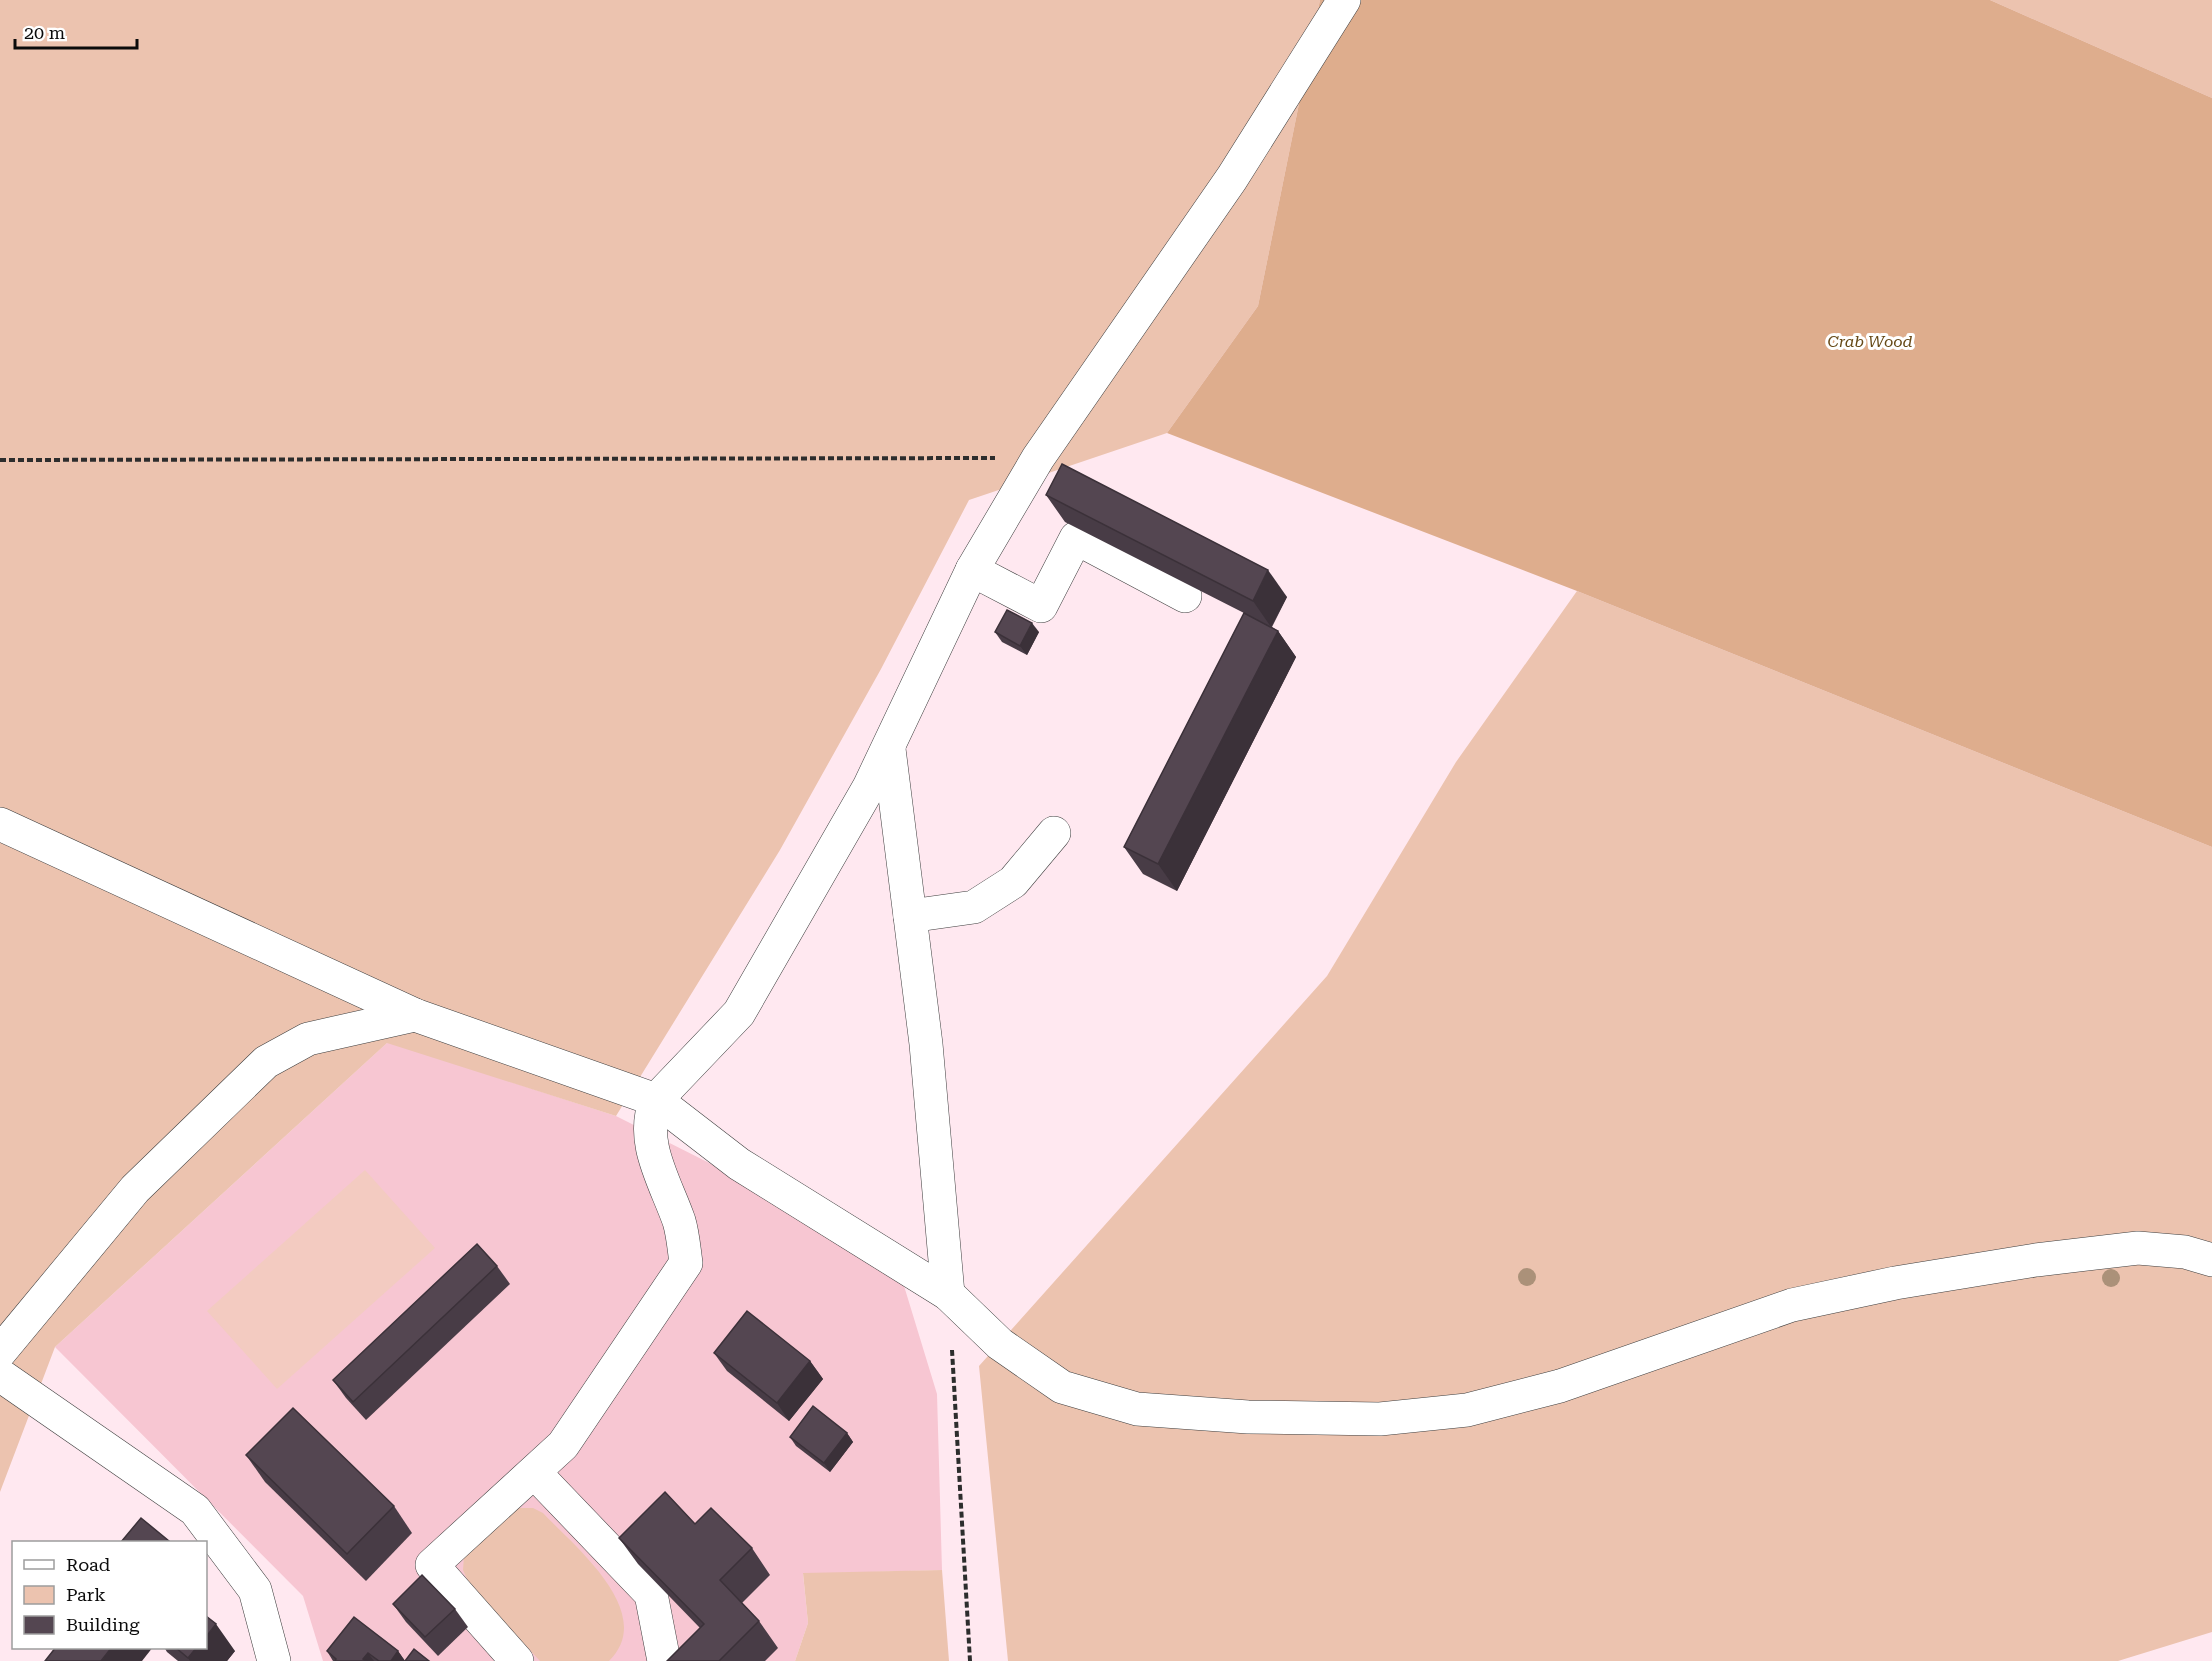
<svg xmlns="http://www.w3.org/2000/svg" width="2212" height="1661" viewBox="0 0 2212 1661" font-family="'Roboto Serif',serif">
<rect width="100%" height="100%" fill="#ffe8f0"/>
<path fill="#f7c6d2" d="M388,1042l228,74 135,68 150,92 36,118 5,176 -139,4 5,49 -13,38h-472l-20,-65 -248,-249z"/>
<g fill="#ecc3af">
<path d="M0,0h1320l-62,306 -91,127 -198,67 -88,169 -101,181 -164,266 -229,-73 -332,304 -55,145z"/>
<path d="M1990,0h222v98z"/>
<path d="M1577,591l635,256v785l-94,29h-1110l-29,-295 348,-390 129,-214z"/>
<path d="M520,1508h13l10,5c31,33 115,100 66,148h-69l-70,-75 -7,-16 1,-14 45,-45z"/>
<path d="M942,1570l7,91h-154l13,-38 -5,-50z"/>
</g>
<path fill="#dead8d" d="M1320,0h670l222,98v749l-635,-256 -410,-158 91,-127z"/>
<path fill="#f3cbc1" d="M365,1170l70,78 -158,141 -70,-78z"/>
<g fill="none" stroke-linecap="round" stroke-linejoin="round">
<g stroke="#3e3e3e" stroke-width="34">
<g id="minor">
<path d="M972,570l69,36 35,-68 109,58"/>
<path d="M889,749l37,295 22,250"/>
<path d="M0,824l415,191 241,85 83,64 209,130 52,50 62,43 75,22 111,8 132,2 87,-9 93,-24 232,-81 103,-22 141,-23 102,-12 47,4 27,8"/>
<path d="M910,916l64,-9 39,-25 41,-49"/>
<path d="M0,1352l135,-163 131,-127 42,-23 107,-24"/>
<path d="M0,1375l195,135 60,80 19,71"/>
<path d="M534,1472l117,122 13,67"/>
<path d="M517,1661l-85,-96 131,-120 123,-182c-2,-14 -3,-29 -7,-42 -14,-40 -40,-79 -23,-121l83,-87 130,-226 103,-217 66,-112 194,-280 112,-178"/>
</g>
</g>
<g stroke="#2d2d2d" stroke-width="4" stroke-dasharray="6 3" stroke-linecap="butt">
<path d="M0,460l995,-2"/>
<path d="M952,1350l18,311"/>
</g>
<use href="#minor" stroke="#fff" stroke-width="33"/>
</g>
<g fill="#ab9179">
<circle cx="1527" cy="1277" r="9"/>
<circle cx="2111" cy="1278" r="9"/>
</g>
<g fill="#483c46">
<path d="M1046,495l241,102 -15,30 6,4 18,26 -119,234 -34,-17 -19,-27 120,-234 -179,-91z"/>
<path d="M995,632h44l-12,23 -25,-13z"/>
<path d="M497,1266l13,18 -144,136 -20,-22 -13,-18z"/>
<path d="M714,1353l96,8 13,18 -34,42 -62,-50z"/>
<path d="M847,1433l6,9 -23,30 -34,-26 -6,-9z"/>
<path d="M246,1455l148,51 18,27 -46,48 -101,-99z"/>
<path d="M695,1524l57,24 18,27 -28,28 17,18 19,27 -13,13h-98l33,-33 -62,-64 -19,-26z"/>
<path d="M393,1604l62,5 13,18 -30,29 -32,-34z"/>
<path d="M164,1647h42l29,4 -8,10h-49l-11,-9z"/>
<path d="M327,1651h71l7,10h-72z"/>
</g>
<g fill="#3b3139">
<path d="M1268,570l19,27 -16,30 -18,-26z"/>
<path d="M1032,623l7,9 -12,23 -7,-9z"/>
<path d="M1278,631l18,26 -119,234 -19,-27z"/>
<path d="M810,1361l13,18 -34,42 -12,-18z"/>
<path d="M847,1433l6,9 -23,30 -6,-9z"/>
<path d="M216,1624l19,27 -8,10h-37l-2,-3 9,-11h9v-10z"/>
<path d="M112,1647h41l-11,14h-41z"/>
<path d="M398,1651l7,10h-14z"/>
<path d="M368,1653l6,8h-9l-2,-2z"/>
</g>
<g fill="#544651" stroke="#3b3139" stroke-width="1.5">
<path d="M1062,464l206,106 -15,31 -207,-106z"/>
<path d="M1007,610l25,13 -12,23 -25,-14z"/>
<path d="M1244,613l34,18 -120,233 -34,-17z"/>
<path d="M477,1244l20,22 -144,136 -20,-22z"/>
<path d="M747,1311l63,50 -33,42 -63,-50z"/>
<path d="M813,1406l34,27 -23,30 -34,-26z"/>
<path d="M293,1408l101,98 -47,48 -101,-99z"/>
<path d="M665,1492l30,32 16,-16 41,40 -32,32 39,41 -40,40h-52l37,-37 -85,-86z"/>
<path d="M141,1518l28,23 -1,1h-47z"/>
<path d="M422,1575l33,34 -30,28 -32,-33z"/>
<path d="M206,1616l10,8 -10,13z"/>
<path d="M354,1617l44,34 -7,10h-12l-11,-8 -5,6 4,2h-32l1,-2 -9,-8z"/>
<path d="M56,1647h56l-11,14h-56z"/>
<path d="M175,1647h22l-9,11z"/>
<path d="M414,1649l15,12h-24z"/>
</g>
<g text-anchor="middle" stroke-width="6" stroke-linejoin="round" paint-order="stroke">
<g font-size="16" font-style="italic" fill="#664917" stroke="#fff">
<text x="1870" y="347">Crab Wood</text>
</g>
</g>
<rect x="12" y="1541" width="195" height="108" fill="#ffffff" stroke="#9d9d9d" stroke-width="1.5"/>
<rect x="24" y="1560" width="30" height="9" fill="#ffffff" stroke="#9d9d9d" stroke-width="1.5"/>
<text x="66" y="1571" font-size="18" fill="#0b0b0b">Road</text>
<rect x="24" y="1586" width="30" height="18" fill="#ecc3af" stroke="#9d9d9d" stroke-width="1.5"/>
<text x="66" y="1601" font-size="18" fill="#0b0b0b">Park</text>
<rect x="24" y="1616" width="30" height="18" fill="#544651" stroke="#9d9d9d" stroke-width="1.5"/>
<text x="66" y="1631" font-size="18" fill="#0b0b0b">Building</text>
<path d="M15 39v9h122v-9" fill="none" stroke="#0b0b0b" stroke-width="3"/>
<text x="24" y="39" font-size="18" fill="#0b0b0b" stroke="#ffffff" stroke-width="4.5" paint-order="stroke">20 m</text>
</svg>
